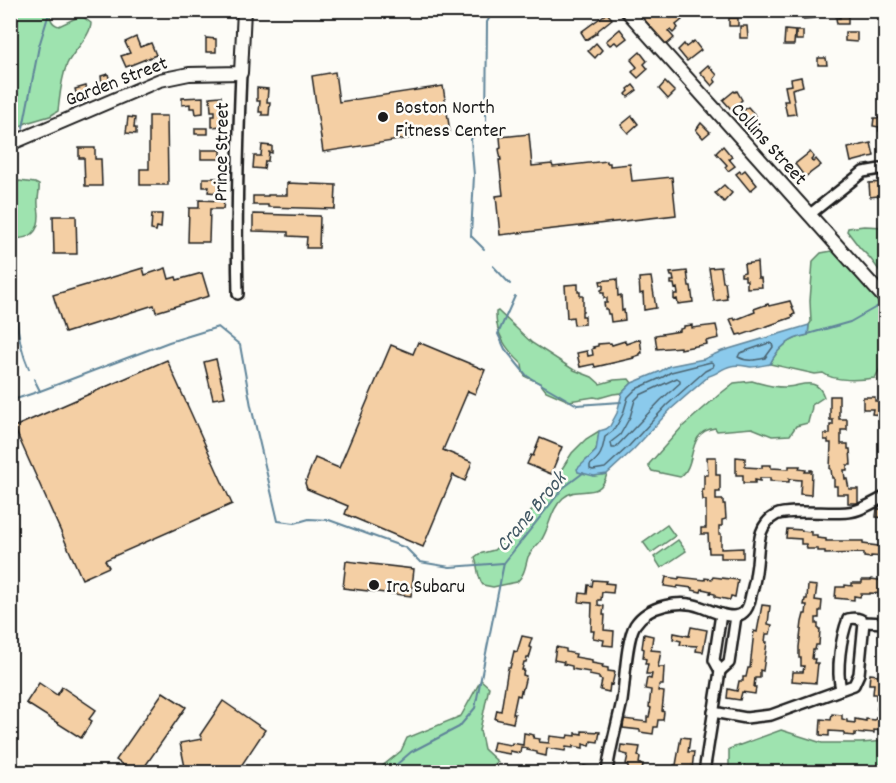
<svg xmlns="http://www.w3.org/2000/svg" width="896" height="783" viewBox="0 0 896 783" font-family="Dekko,sans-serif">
<rect width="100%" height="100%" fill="#fdfcf7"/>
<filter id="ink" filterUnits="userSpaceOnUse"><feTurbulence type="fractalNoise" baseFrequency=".0167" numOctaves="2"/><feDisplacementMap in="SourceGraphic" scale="12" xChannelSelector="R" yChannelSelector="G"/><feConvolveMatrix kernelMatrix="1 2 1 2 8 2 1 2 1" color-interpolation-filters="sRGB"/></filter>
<g filter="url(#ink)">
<g fill="#9ee3af" stroke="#5d8066" stroke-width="1.5">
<path d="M10,11h40c0,7 1,13 9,15l19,-9h5l8,6c0,13 -18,28 -24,41 -6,15 -7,31 -9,47l-8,5 -24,7 -13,8h-3v-77l4,-29z"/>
<path d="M19,181l16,2 4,2c1,7 -2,13 -1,20 0,3 1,7 1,10 0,19 -9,23 -25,24v-49l2,-5z"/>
<path d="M864,226l21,1v51l-15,-20 -10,-10 -13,-17 1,-3z"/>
<path d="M837,250l48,50v61h-1l-9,17c-14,2 -41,4 -52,-5l-8,1 -45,-10c8,-17 20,-26 38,-29l1,-10 2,-3 -1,-21 3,-40 8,-8z"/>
<path d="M498,311l34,32 42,27 18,7 8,7 14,-4 15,-1 3,4 -10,10 -9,1 -14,4 -5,-1 -25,4 -23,-10 -6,-8 -14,-6 -3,-4 -1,-9c-15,-14 -27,-30 -26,-52z"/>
<path d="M752,381c11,3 23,7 35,6 15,-1 30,-11 37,10l-12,8c0,7 -3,11 -4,18l-12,3 -6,9 -18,1 -20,-8 -35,3 -2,-3c-30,4 -17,37 -35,49l-28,-6 -3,-4v-3l33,-37 38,-33 14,-11z"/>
<path d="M599,431c-2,16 0,20 -14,30l9,15 13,-2c-8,29 -28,9 -44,24 -12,11 -13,28 -21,41 -4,7 -10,9 -14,18 -3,10 -3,17 -11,25l-24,5 -10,-2c-6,-7 -5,-19 -8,-28l4,-3 15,-4 26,-23 26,-37 10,-12 16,-25 14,-14z"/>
<path d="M667,525l8,11 -24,17 -8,-11z"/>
<path d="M678,540l8,11 -25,17 -7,-11z"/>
<path d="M481,680l8,7 -9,43 4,19 14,13 -12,8 -2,2h-109l26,-21 6,-13 54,-22z"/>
<path d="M781,730l41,13h39l24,-2v31h-156v-23z"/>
</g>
<path fill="#8bcaec" stroke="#5f8499" stroke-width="1.5" d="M809,325l-1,10c-18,3 -30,12 -38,29 -6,1 -13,3 -19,3 -7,-1 -13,-3 -20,-1 -9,2 -14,8 -22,10l-38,33 -38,41 -26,24 -13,2 -16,-4 -1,-3 19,-18 3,-20 7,-2 4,-3 7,-13 5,-20 10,-10 29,-12 8,-5 35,-7 18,-8z"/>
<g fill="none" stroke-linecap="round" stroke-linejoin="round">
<g stroke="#48626f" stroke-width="1.5">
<path d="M769,343l3,1 1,3 -8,11c-9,2 -18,4 -27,-1l2,-4z"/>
<path d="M711,362l3,2 -1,3 -8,4 -38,34 -38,41 -24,22 -12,2 -3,-1v-4c12,-9 12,-14 15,-28l8,-6 4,-6 6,-11 5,-17 8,-8 27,-12 8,-5z"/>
<path d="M677,378l3,2v3l-19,17 -46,48h-3l-1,-6 9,-7 4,-7 6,-11 5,-17 5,-5z"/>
</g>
<g stroke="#5f8499" stroke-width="2">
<path d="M23,128l16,-82 11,-36"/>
<path d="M16,156c0,29 -1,59 -1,88 0,41 -3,87 14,125"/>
<path d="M484,249l-13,-13 3,-61 -3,-36 15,-15 1,-102 7,-12"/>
<path d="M493,266l17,18"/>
<path d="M515,296l-17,38 7,15 22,27 50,29 44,-3"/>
<path d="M808,334l42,-12 30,-17"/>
<path d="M34,379l6,12"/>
<path d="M10,401l30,-10 129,-49 49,-15 22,18 11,61 27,115 17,2 14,-4 20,1 77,28 14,14 30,5 53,-4"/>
<path d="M388,772l23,-20 48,-25 16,-19 29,-145 59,-75 20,-15"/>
</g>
</g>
<g fill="#f4cfa4" stroke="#1c1c1c" stroke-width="1.5">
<path d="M636,10h28l7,8 5,-5 6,7 -6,5 2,3 -5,5 -3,-3 -2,1 6,7 -8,7z"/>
<path d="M803,10h11l1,8 -12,1z"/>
<path d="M840,10h8v14h-11l-1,-6h4z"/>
<path d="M607,13l5,6 -16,13 1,1 -11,7 -5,-8z"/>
<rect x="729" y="18" width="9" height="8"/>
<path d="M740,26h7l1,12h-8z"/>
<path d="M620,29l7,9 -9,7 -3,-3 -5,3 -4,-4z"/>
<path d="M785,30l10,1 -1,14h-10z"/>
<rect x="796" y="31" width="7" height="9"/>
<path d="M845,32h12v10l-12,-1z"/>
<path d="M136,37l4,10 11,-4 5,12 -30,12 -5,-11 9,-3 -5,-11z"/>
<path d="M206,38l10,1v13h-10z"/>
<path d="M694,41l7,9 -14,11 -9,-11 6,-6 2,3z"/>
<path d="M596,43l6,7 -7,8 -7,-7z"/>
<path d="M640,52l7,9 -3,3 4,5 -10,9 -6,-6 5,-5 -6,-7z"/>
<path d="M818,58h8l1,7h-9z"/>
<path d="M708,65l9,10 -3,4 2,3 -4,4 -12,-14z"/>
<path d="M335,72l4,30 104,-16 7,46 -127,20 -11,-76z"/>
<path d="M108,74l2,8 -8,2 -1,-8z"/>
<path d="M801,77l2,9 -11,3 4,25 -9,1 -3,-14h4l-3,-15 7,-1 -1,-6z"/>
<path d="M665,82l10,10 -7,7 -9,-10z"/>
<path d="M633,85l4,5 -9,7 -2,-3 3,-3 -1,-2z"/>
<path d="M86,86l3,11 -11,3 -3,-11z"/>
<path d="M257,88l11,1 -1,13h3l-1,13h-7v-3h-3l1,-11h-3z"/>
<path d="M734,91l1,1 2,-1 5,9 -11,9 -8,-9z"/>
<path d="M221,96l1,30 -10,1v-11h3v-5h-4l-1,-14z"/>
<path d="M203,97v16l-7,1 -1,-6h-5v-4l-8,1v-7z"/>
<path d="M748,107l8,9 -10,10 -6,-7 4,-4 -2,-3z"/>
<path d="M149,116h18l1,69h-28v-16h9z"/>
<path d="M632,116l6,8 -10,9 -7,-8z"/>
<path d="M128,117l7,1 -1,10h2v6l-10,-1z"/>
<path d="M874,118h12v14l-7,-1v-4l-6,-1z"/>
<path d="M701,123l9,9 -7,6 -7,-8z"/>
<rect x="195" y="128" width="13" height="6"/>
<path d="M529,134l3,32 20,-2 1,3 54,-6v2h3v3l20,-2 2,17 40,-4 4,38 -176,20 -4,-39 7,-1 -4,-35h2l-2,-11 2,-1 -1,-11z"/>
<path d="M871,143l3,13 -23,6 -3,-14z"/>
<path d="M262,145l10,1v7l-3,-1 -1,9h-3l-1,8 -11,-1 1,-12h7z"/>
<path d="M723,146l9,11 -3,2 6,7 -7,5 -3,-4 2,-2 -11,-12z"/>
<path d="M79,148h16v11h6l1,27h-17l-1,-28h-5z"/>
<rect x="201" y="150" width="20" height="9"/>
<path d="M810,152l4,5 -3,3 2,2 3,-3 5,6 -16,12 -10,-13z"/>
<path d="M745,170l12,15 -7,6 -14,-17 4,-3 1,2z"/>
<path d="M203,178h16l-1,15 -10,-1 1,-5h-6z"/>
<path d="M885,180h1v15l-16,2 -1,-14 16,-1z"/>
<path d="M287,183l49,2 -1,24 -67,-2v-2h-15v-9h15v-1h19z"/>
<path d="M724,185l8,8 -8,9 -9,-9z"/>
<path d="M199,200l25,1 -1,8h-13l-1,33h-21l1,-34h10z"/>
<path d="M152,214h10l-1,14 -4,-1 -1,4 -5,-1z"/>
<path d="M253,214l67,2 -1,32h-13l1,-11 -19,-1v-4l-35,-1z"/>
<path d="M53,216h23l1,38h-23z"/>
<path d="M757,262l1,16h3l1,9 -15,1v-8h-2v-4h-4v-3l4,-1 -1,-8z"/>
<path d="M721,267l2,15h2l2,17 -13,2 -5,-33z"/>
<path d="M143,268l2,7 21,-7 3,11 7,-2 1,3 25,-7 7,23 -53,16 -2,-7 -89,28 -12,-38z"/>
<path d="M687,271l2,15h2l2,16 -15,2 -1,-5 -3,1v-6h4l-1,-6 -2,1 -1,-5h-3v-3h3l-1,-5h-2l-1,-3z"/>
<path d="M651,277l5,31 -12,2 -1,-17 -3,1 -1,-16z"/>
<path d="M617,279l1,17 3,-1 1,16 2,-1 1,10 -14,2 -1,-8h-2l-1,-5h-2l-1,-6h3v-5h-3v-5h-3v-3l2,-1v-4h-2l-1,-4z"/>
<path d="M578,284v8h2v4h3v15h-1v5h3v8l-11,1 -1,-8 -6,1 -2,-33z"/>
<path d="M790,301l5,13 -3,1 1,2 -51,18 -1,-1 -4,1 -7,-16 4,-1 1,2 20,-8 -1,-3 14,-5 1,2z"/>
<path d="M692,325v3l24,-3 3,13 -13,3 1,3 -27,5v-2l-23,2 -2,-14 25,-4v-2l4,-1v-2z"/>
<path d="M640,339l2,14h-2v2l-7,2 1,1 -39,9 -1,-3 -14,3 -3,-14 10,-2 1,5 5,-1 -1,-6 2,-1 -1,-1 5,-1v-2l13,-1 1,2 13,-4 1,3z"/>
<path d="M418,342l67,28 -10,24 -7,-3 -25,59 29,12 -7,19 -12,-6 -30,72 -78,-33 3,-8 -41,-17 -2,-6 10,-25 24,10 52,-123 22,9z"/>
<path d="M216,359l9,38 -12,2 -9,-37z"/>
<path d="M167,360l65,144 -127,56 4,7 -27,12 -68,-152z"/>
<path d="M830,396h9v23h8v11h-6v14h7v5h2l1,16h-4v5h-3l1,9h2l2,10h9v14h-10v-9h-11v-8h-3v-8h-2l-1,-9h-1l1,-26h-3v-3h-4v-6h6v-9h3v-5h-3z"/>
<path d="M863,397h12v4h8v8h3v13h-4v-7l-10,-1 1,-5h-10z"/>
<path d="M540,438l22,9 -11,27 -24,-10 4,-9 2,1z"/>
<path d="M707,457h9v18h4v17h-4v8h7v4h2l1,15 -4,1v6h-3v8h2v15l22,-1v10h-22v-5h-12l-1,-19h-7v-6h5v-28h-3l-1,-10h2v-15h4z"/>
<path d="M736,457l9,1v9l17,1v-3h9v3l18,1v-3h11l-1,3 7,1 -1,2h5v-2h2l-1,25 -11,-1 1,-14 -12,-1v3l-19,-1v-3h-10v3l-5,-1v3h-12v-8h-7z"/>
<path d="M877,509h9v9l-10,-1z"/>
<path d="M787,529l15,1v1l9,1v3h6v3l9,1v2h37v3l23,3v10l-15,-1v2l-7,-1v-4l-39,1v-3h-7v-2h-11l-1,-5h-5v-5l-15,-1z"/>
<path d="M346,561l68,8 -3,27 -68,-8z"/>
<path d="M666,577l13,2v-2l26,3v-2l7,1 1,-2 25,3 -3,17 -4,-1 -1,4 -15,-3v-3l-5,-1 1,-2 -9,-2 -1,3 -9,-2v-2l-14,-2 -1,2 -13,-2z"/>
<path d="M871,579l15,2v13l-16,-1v1h-9l-1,3 -6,-1v4l-19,-2 1,-11h9v-2l7,1v-3h10v-3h9z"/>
<path d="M593,580l13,1 -1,2 9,1 -1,9 -11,-1 -1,8h-3v5l6,1 -1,9h2l-1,15 10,1 -1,15 -10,-1 1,-5 -11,-2 1,-7h-3l1,-28 -13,-1 1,-9 7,1 1,-9 4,1z"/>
<path d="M808,585l9,1 -2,14 7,1 -1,10h-2v7h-3v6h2v5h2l-1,16h-3l-1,5h-2l-1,9h3l-1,4h4l-2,20 -24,-2 1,-9h10l1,-6h-3v-8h-2v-11l3,-25 2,-8h2l1,-9h-3l1,-6h2z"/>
<path d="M762,605l8,1 -2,18 4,1 -2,9h-4l-1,8h2l-4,29 -3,-1v8h-5l-1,9h2l-1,7 -13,-2 -2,8 -13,-2 1,-9 9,2 2,-10h4v-4h3l2,-9h2l4,-37 3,1z"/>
<path d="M691,627l16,3 -4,22 -7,-1 1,-5 -17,-1 1,-4 -8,-2 1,-6 15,3z"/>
<path d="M644,634l9,2 -2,14 10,1 -3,16h6l-1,18h-4l-1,6 6,1 -2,19 2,1 -1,8h-5l-1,7h-3l-1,7 -13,-2v-2l-17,-2 1,-9 23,3v-5h2l2,-9 -2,-1 2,-17 -6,-1 2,-11 4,1 1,-5h-6l2,-10h-3l1,-5 -3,-1 1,-9 -2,-1z"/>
<path d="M522,636l10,2 -3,9 3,1 -3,10h-2l-1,4h-2l-2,8h2l-1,5 3,1 -4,16 -1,-1 -1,5 -3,-1 -4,19h2l-2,9 -18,-4 2,-9 4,1 7,-43h2l4,-17 3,1z"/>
<path d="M556,647l10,2v3l10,2 -1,3 17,3v3l11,2 -1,2 6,1v3l7,1 -3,13 -2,-1 -1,8 -9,-2 2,-10 -3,-1v-2l-10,-2 1,-3 -18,-3v-3l-9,-2 1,-2 -10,-2z"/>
<path d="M870,674l16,2v43l-2,12 -10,-1v3l-10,-1v2l-9,-1v3l-11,-1v-3l-15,-1v5l-9,-1 1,-16 10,1 1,-6 10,1v4l5,1v2l8,1v-4l11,2v-2l9,1 1,-3 5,1 1,-9h-5l2,-10h-3v-5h-3l1,-10h-5z"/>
<path d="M39,683l18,12 5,-8 34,23 -7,9 3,2 -11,17 -55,-35z"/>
<path d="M163,692l23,15 -45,65h-8l-17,-12z"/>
<path d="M223,701l42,29 -28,42h-51l-6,-29 22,-4 -2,-4z"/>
<path d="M582,731l18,1 -2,10 -7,-1 -1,5 -7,-2v4l-10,-2v2l-7,-1 -1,4 -18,-3 -1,8 -9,-2v-2l-10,-2 1,-2 -7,-1 -1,6 -10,-2v3l-18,-3 2,-9 17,3 1,-2 11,2 1,-12 10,2 -1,3 7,1 -1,3 10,1 1,-7 17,2 1,-3 8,1v-3l6,1z"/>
<path d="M681,737l9,1 -2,14h6l-2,17 -6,-1 -1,4h-13l2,-7h2z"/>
<path d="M621,745l19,2 -2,9 2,1 -1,7h4l-1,8h-10v-1l-4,-1v-5l-2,-1 2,-9 -8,-2z"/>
<path d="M584,766l10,2 -1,4h-25l1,-4 15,2z"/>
</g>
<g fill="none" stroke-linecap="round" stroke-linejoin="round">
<g stroke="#1c1c1c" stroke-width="14">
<g id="minor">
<path d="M809,215l54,-43 23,-4"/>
<path d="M238,294c-2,-74 0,-148 3,-221"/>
<path d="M721,614l-7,46 6,11 9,-8 7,-47"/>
<path d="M841,689c-5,-19 0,-52 7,-70 5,-1 12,-1 16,3l22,1"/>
<path d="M713,712l33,6 25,-3 83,-30 5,-11 5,-52"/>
<path d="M607,772c3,-24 10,-47 15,-71 3,-19 4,-61 13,-76 13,-20 46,-26 66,-18 11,4 33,15 43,5 5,-4 6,-12 7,-17 3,-10 5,-21 6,-31 2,-18 0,-39 19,-49 13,-6 55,-1 72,-3 13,-1 26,-10 38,-16"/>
<path d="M704,772l16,-101"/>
</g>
</g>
<g stroke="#1c1c1c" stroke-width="16">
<g id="major">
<path d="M626,10l260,290"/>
<path d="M10,144l150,-64 29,-6 52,-1 3,-63"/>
</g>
</g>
<use href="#minor" stroke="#fdfcf7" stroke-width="9"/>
<use href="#major" stroke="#fdfcf7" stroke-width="12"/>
</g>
</g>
<g fill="#1c1c1c" stroke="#fdfcf7" stroke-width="2">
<circle cx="383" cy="117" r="6"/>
<circle cx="374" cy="585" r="6"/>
</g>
<g text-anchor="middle" stroke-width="5" stroke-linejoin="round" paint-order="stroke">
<g font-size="20" fill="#1c1c1c" stroke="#fdfcf7">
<text transform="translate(116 80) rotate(-21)" y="7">Garden Street</text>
<text transform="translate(770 143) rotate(48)" y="7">Collins Street</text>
<text transform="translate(220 152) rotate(-89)" y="7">Prince Street</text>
</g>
<g font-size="20" fill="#1c1c1c" stroke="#fdfcf7" text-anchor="start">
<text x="395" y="113">Boston North<tspan x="395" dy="23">Fitness Center</tspan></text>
<text x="386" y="592">Ira Subaru</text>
</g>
<g font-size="21" font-style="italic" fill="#435965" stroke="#fdfcf7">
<text transform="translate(530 511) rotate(-50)" y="7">Crane Brook</text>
</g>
</g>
<rect width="896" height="783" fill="none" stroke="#fdfcf7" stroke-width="36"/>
<rect x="18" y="18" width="860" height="747" fill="none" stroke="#1c1c1c" stroke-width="2" filter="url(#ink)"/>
</svg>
